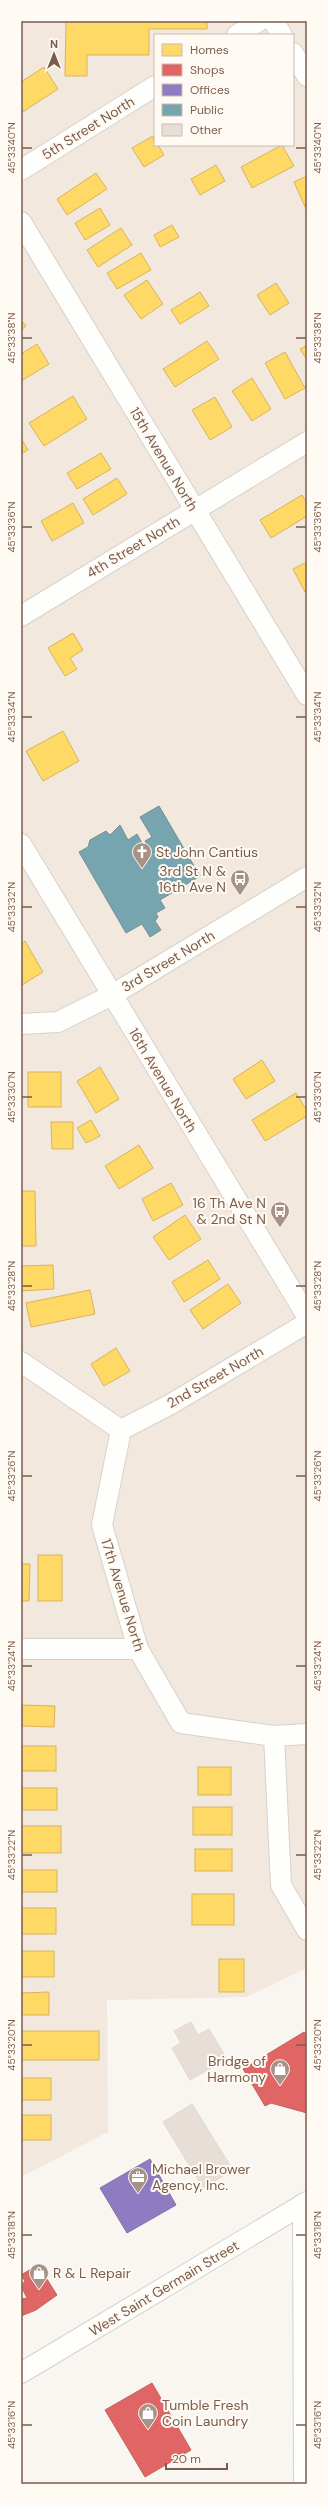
<svg xmlns="http://www.w3.org/2000/svg" width="328" height="2505" viewBox="0 0 328 2505" font-family="'DM Sans',sans-serif">
<rect width="100%" height="100%" fill="#f9f5f0"/>
<path fill="#f2e8de" fill-rule="evenodd" d="M21,21h286v1947l-61,29 -139,3 1,132 -87,45zM155,35h138v110h-138z"/>
<g fill="#ffd966" stroke="#d7b45e">
<path d="M66,21h141v8h-58v26h-62v21h-22z"/>
<path d="M44,67l14,22 -37,24v-31z"/>
<path d="M153,136l2,9h3l6,10 -20,12 -12,-19z"/>
<path d="M282,145l12,21 -42,22 -11,-21z"/>
<path d="M216,165l9,16 -25,14 -9,-16z"/>
<path d="M96,173l11,16 -40,26 -10,-16z"/>
<path d="M307,176v35l-13,-29z"/>
<path d="M100,208l10,17 -25,15 -10,-17z"/>
<path d="M172,225l7,12 -19,10 -6,-12z"/>
<path d="M121,228l11,17 -34,22 -11,-17z"/>
<path d="M141,253l10,17 -34,19 -10,-16z"/>
<path d="M147,280l16,24 -22,15 -17,-24z"/>
<path d="M276,283l13,20 -19,12 -13,-20z"/>
<path d="M200,292l9,14 -29,18 -9,-14z"/>
<path d="M21,320l5,6 -5,4z"/>
<path d="M207,341l12,18 -44,28 -12,-18z"/>
<path d="M37,344l12,20 -28,17v-27z"/>
<path d="M307,345v15l-7,-11z"/>
<path d="M285,352l20,36 -20,11 -20,-36z"/>
<path d="M252,378l19,31 -19,12 -20,-30z"/>
<path d="M73,396l14,23 -43,27 -15,-23z"/>
<path d="M215,397l17,30 -22,13 -18,-30z"/>
<path d="M21,438l7,12 -7,4z"/>
<path d="M101,453l10,16 -34,20 -10,-16z"/>
<path d="M117,478l10,16 -34,21 -10,-16z"/>
<path d="M302,495l5,8v13l-36,22 -11,-18z"/>
<path d="M73,503l11,20 -32,18 -11,-20z"/>
<path d="M307,562v28l-2,2 -12,-23z"/>
<path d="M73,633l10,17 -13,8 7,11 -12,7 -17,-28z"/>
<path d="M63,731l16,30 -36,20 -17,-30z"/>
<path d="M25,941l18,31 -21,13 -1,-41z"/>
<path d="M262,1060l13,21 -29,18 -13,-20z"/>
<path d="M100,1067l19,32 -23,14 -19,-32z"/>
<rect x="28" y="1072" width="33" height="35"/>
<path d="M296,1093l11,18v5l-42,25 -13,-21z"/>
<path d="M91,1120l9,16 -14,7 -9,-15z"/>
<path d="M51,1122h22v27h-21z"/>
<path d="M139,1145l14,23 -34,21 -14,-23z"/>
<path d="M171,1183l12,22 -30,16 -11,-22z"/>
<path d="M21,1191h14l1,55h-15z"/>
<path d="M185,1215l16,24 -32,21 -16,-23z"/>
<path d="M208,1260l12,19 -36,23 -12,-20z"/>
<path d="M53,1265l1,24 -33,2v-25z"/>
<path d="M228,1284l13,19 -38,26 -13,-19z"/>
<path d="M90,1290l5,24 -64,13 -5,-24z"/>
<path d="M116,1348l14,23 -26,15 -13,-22z"/>
<rect x="38" y="1555" width="24" height="46"/>
<path d="M21,1564h9l-1,37h-8z"/>
<path d="M22,1705l33,1 -1,21 -32,-1z"/>
<rect x="21" y="1746" width="35" height="25"/>
<rect x="198" y="1767" width="33" height="28"/>
<rect x="21" y="1788" width="36" height="22"/>
<rect x="193" y="1807" width="39" height="28"/>
<rect x="21" y="1826" width="40" height="27"/>
<rect x="195" y="1849" width="37" height="22"/>
<rect x="21" y="1870" width="36" height="22"/>
<rect x="192" y="1894" width="42" height="31"/>
<rect x="21" y="1908" width="35" height="26"/>
<rect x="21" y="1951" width="33" height="26"/>
<rect x="219" y="1959" width="25" height="33"/>
<path d="M49,1992v23h-28v-22z"/>
<rect x="21" y="2031" width="78" height="29"/>
<rect x="21" y="2078" width="30" height="22"/>
<rect x="21" y="2115" width="30" height="25"/>
</g>
<g fill="#e06666" stroke="#c1635e">
<path d="M304,2032l3,4v77l-36,-10 -6,3 -22,-37z"/>
<path d="M38,2265l19,30 -21,15 -15,6v-17l6,-1 -6,-12 4,-5 -4,-6z"/>
<path d="M152,2383l39,67 -46,27 -40,-67z"/>
</g>
<path fill="#8e7cc3" stroke="#8872a0" d="M150,2159l26,46 -49,28 -27,-45z"/>
<path fill="#76a5af" stroke="#778f92" d="M159,806l41,70 -40,24 5,8 -9,5 2,4 -3,4 6,9 -11,7 -8,-13 -16,9 -47,-81 9,-5 2,-7 16,-9 4,4 10,-10 8,15 9,-6 10,18 -11,6 2,3 13,-9 -6,-11 7,-4 -12,-20z"/>
<g fill="#e6ded7" stroke="#e2d8d2">
<path d="M191,2022l7,13 11,-6 18,30 -37,21 -18,-32 9,-5 -7,-12z"/>
<path d="M192,2104l41,66 -30,18 -40,-66z"/>
</g>
<g fill="none" stroke-linecap="round" stroke-linejoin="round">
<g stroke="#d7d1cb" stroke-width="22">
<g id="minor">
<path d="M273,21l9,14"/>
<path d="M237,35l22,-14"/>
<path d="M293,53l14,23"/>
<path d="M21,170l134,-84"/>
<path d="M21,222l286,473"/>
<path d="M21,616l286,-174"/>
<path d="M21,844l286,472"/>
<path d="M21,1024l37,-2 54,-27 195,-118"/>
<path d="M21,1362l100,68"/>
<path d="M121,1430l-19,95 36,124 43,74 93,13 7,149 26,45"/>
<path d="M121,1430l50,-26 136,-81"/>
<path d="M21,1649h117"/>
<path d="M274,1736l33,-2"/>
<path d="M303,2204l1,280"/>
<path d="M21,2373l286,-171"/>
</g>
</g>
<use href="#minor" stroke="#fefefd" stroke-width="20"/>
</g>
<path fill="none" stroke="#7a5c4d" stroke-width="1.5" d="M22,148h10M296,148h10M22,338h10M296,338h10M22,527h10M296,527h10M22,717h10M296,717h10M22,907h10M296,907h10M22,1097h10M296,1097h10M22,1286h10M296,1286h10M22,1476h10M296,1476h10M22,1666h10M296,1666h10M22,1855h10M296,1855h10M22,2045h10M296,2045h10M22,2235h10M296,2235h10M22,2425h10M296,2425h10"/>
<defs>
<g id="church-pin" transform="scale(1)"><path d="M0 17L-7.5 6A9.5 9.5 0 1 1 7.5 6Z" fill="#a69286" stroke="#fffaf3"/><path d="M-1.2-6h2.4v3.5h3.3v2.4h-3.3V6h-2.4V-.1h-3.3v-2.4h3.3Z" fill="#fff"/></g>
<g id="bus-pin" transform="scale(1)"><path d="M0 17L-7.5 6A9.5 9.5 0 1 1 7.5 6Z" fill="#a69286" stroke="#fffaf3"/><path d="M-5-6H5V4H4V6H2V4H-2V6H-4V4H-5ZM-3.5-4V0h7V-4ZM-3.5 1.2v1.5H-2V1.2ZM2 1.2v1.5H3.5V1.2Z" fill="#fff"/></g>
<g id="shop-pin" transform="scale(1)"><path d="M0 17L-7.5 6A9.5 9.5 0 1 1 7.5 6Z" fill="#a69286" stroke="#fffaf3"/><path d="M-5-2.5h2.3a2.7 3.5 0 0 1 5.4 0H5L5.5 6h-11ZM-1.5-2.5h3a1.5 2.3 0 0 0-3 0Z" fill="#fff"/></g>
<g id="office-pin" transform="scale(1)"><path d="M0 17L-7.5 6A9.5 9.5 0 1 1 7.5 6Z" fill="#a69286" stroke="#fffaf3"/><path d="M-6-3h4V-5.5h4V-3h4V5H-6ZM-1-4.5V-3h2v-1.5ZM-6 0V1H6V0Z" fill="#fff"/></g>
</defs>
<g fill-rule="evenodd">
<use href="#church-pin" x="142" y="852"/>
<use href="#bus-pin" x="240" y="879"/>
<use href="#bus-pin" x="280" y="1211"/>
<use href="#shop-pin" x="280" y="2069"/>
<use href="#office-pin" x="138" y="2177"/>
<use href="#shop-pin" x="39" y="2273"/>
<use href="#shop-pin" x="148" y="2413"/>
</g>
<g text-anchor="middle" stroke-width="4" stroke-linejoin="round" paint-order="stroke">
<g font-size="14" fill="#7a5c4d" stroke="#fffaf3">
<text transform="translate(88 128) rotate(-32)" y="5">5th Street North</text>
<text transform="translate(164 459) rotate(59)" y="5">15th Avenue North</text>
<text transform="translate(133 547) rotate(-31)" y="5">4th Street North</text>
<text transform="translate(168 961) rotate(-31)" y="5">3rd Street North</text>
<text transform="translate(163 1080) rotate(59)" y="5">16th Avenue North</text>
<text transform="translate(215 1377) rotate(-30)" y="5">2nd Street North</text>
<text transform="translate(123 1595) rotate(73)" y="5">17th Avenue North</text>
<text transform="translate(164 2288) rotate(-31)" y="5">West Saint Germain Street</text>
</g>
<g font-size="14" fill="#7a5c4d" stroke="#fffaf3" text-anchor="start">
<text x="156" y="857">St John Cantius</text>
<text x="226" y="876" text-anchor="end">3rd St N &amp;<tspan x="226" dy="16">16th Ave N</tspan></text>
<text x="266" y="1208" text-anchor="end">16 Th Ave N<tspan x="266" dy="16">&amp; 2nd St N</tspan></text>
<text x="266" y="2066" text-anchor="end">Bridge of<tspan x="266" dy="16">Harmony</tspan></text>
<text x="152" y="2174">Michael Brower<tspan x="152" dy="16">Agency, Inc.</tspan></text>
<text x="53" y="2278">R &amp; L Repair</text>
<text x="162" y="2410">Tumble Fresh<tspan x="162" dy="16">Coin Laundry</tspan></text>
</g>
</g>
<rect width="328" height="2505" fill="none" stroke="#fffaf3" stroke-width="44"/>
<rect x="154" y="34" width="140" height="112" fill="#fffaf3" stroke="#cabbb1"/>
<rect x="162" y="44" width="20" height="12" fill="#ffd966" stroke="#cabbb1"/>
<text x="190" y="54" font-size="12" fill="#7a5c4d">Homes</text>
<rect x="162" y="64" width="20" height="12" fill="#e06666" stroke="#cabbb1"/>
<text x="190" y="74" font-size="12" fill="#7a5c4d">Shops</text>
<rect x="162" y="84" width="20" height="12" fill="#8e7cc3" stroke="#cabbb1"/>
<text x="190" y="94" font-size="12" fill="#7a5c4d">Offices</text>
<rect x="162" y="104" width="20" height="12" fill="#76a5af" stroke="#cabbb1"/>
<text x="190" y="114" font-size="12" fill="#7a5c4d">Public</text>
<rect x="162" y="124" width="20" height="12" fill="#e6ded7" stroke="#cabbb1"/>
<text x="190" y="134" font-size="12" fill="#7a5c4d">Other</text>
<g transform="translate(54 54)" stroke="#fffaf3" stroke-width="3" paint-order="stroke">
<path d="M0-3L7 15L0 10L-7 15Z" fill="#7a5c4d"/>
<text y="-6" font-size="11" font-weight="bold" text-anchor="middle" fill="#7a5c4d">N</text>
</g>
<path d="M166 2463v6h61v-6" fill="none" stroke="#7a5c4d" stroke-width="2"/>
<text x="172" y="2463" font-size="12" fill="#7a5c4d" stroke="#fffaf3" stroke-width="3" paint-order="stroke">20 m</text>
<rect x="22" y="22" width="284" height="2461" fill="none" stroke="#7a5c4d" stroke-width="1.5"/>
<g font-size="10" text-anchor="middle" fill="#7a5c4d">
<text transform="translate(11 148) rotate(-90)" y="4">45°33'40"N</text>
<text transform="translate(317 148) rotate(-90)" y="4">45°33'40"N</text>
<text transform="translate(11 338) rotate(-90)" y="4">45°33'38"N</text>
<text transform="translate(317 338) rotate(-90)" y="4">45°33'38"N</text>
<text transform="translate(11 527) rotate(-90)" y="4">45°33'36"N</text>
<text transform="translate(317 527) rotate(-90)" y="4">45°33'36"N</text>
<text transform="translate(11 717) rotate(-90)" y="4">45°33'34"N</text>
<text transform="translate(317 717) rotate(-90)" y="4">45°33'34"N</text>
<text transform="translate(11 907) rotate(-90)" y="4">45°33'32"N</text>
<text transform="translate(317 907) rotate(-90)" y="4">45°33'32"N</text>
<text transform="translate(11 1097) rotate(-90)" y="4">45°33'30"N</text>
<text transform="translate(317 1097) rotate(-90)" y="4">45°33'30"N</text>
<text transform="translate(11 1286) rotate(-90)" y="4">45°33'28"N</text>
<text transform="translate(317 1286) rotate(-90)" y="4">45°33'28"N</text>
<text transform="translate(11 1476) rotate(-90)" y="4">45°33'26"N</text>
<text transform="translate(317 1476) rotate(-90)" y="4">45°33'26"N</text>
<text transform="translate(11 1666) rotate(-90)" y="4">45°33'24"N</text>
<text transform="translate(317 1666) rotate(-90)" y="4">45°33'24"N</text>
<text transform="translate(11 1855) rotate(-90)" y="4">45°33'22"N</text>
<text transform="translate(317 1855) rotate(-90)" y="4">45°33'22"N</text>
<text transform="translate(11 2045) rotate(-90)" y="4">45°33'20"N</text>
<text transform="translate(317 2045) rotate(-90)" y="4">45°33'20"N</text>
<text transform="translate(11 2235) rotate(-90)" y="4">45°33'18"N</text>
<text transform="translate(317 2235) rotate(-90)" y="4">45°33'18"N</text>
<text transform="translate(11 2425) rotate(-90)" y="4">45°33'16"N</text>
<text transform="translate(317 2425) rotate(-90)" y="4">45°33'16"N</text>
</g>
</svg>
